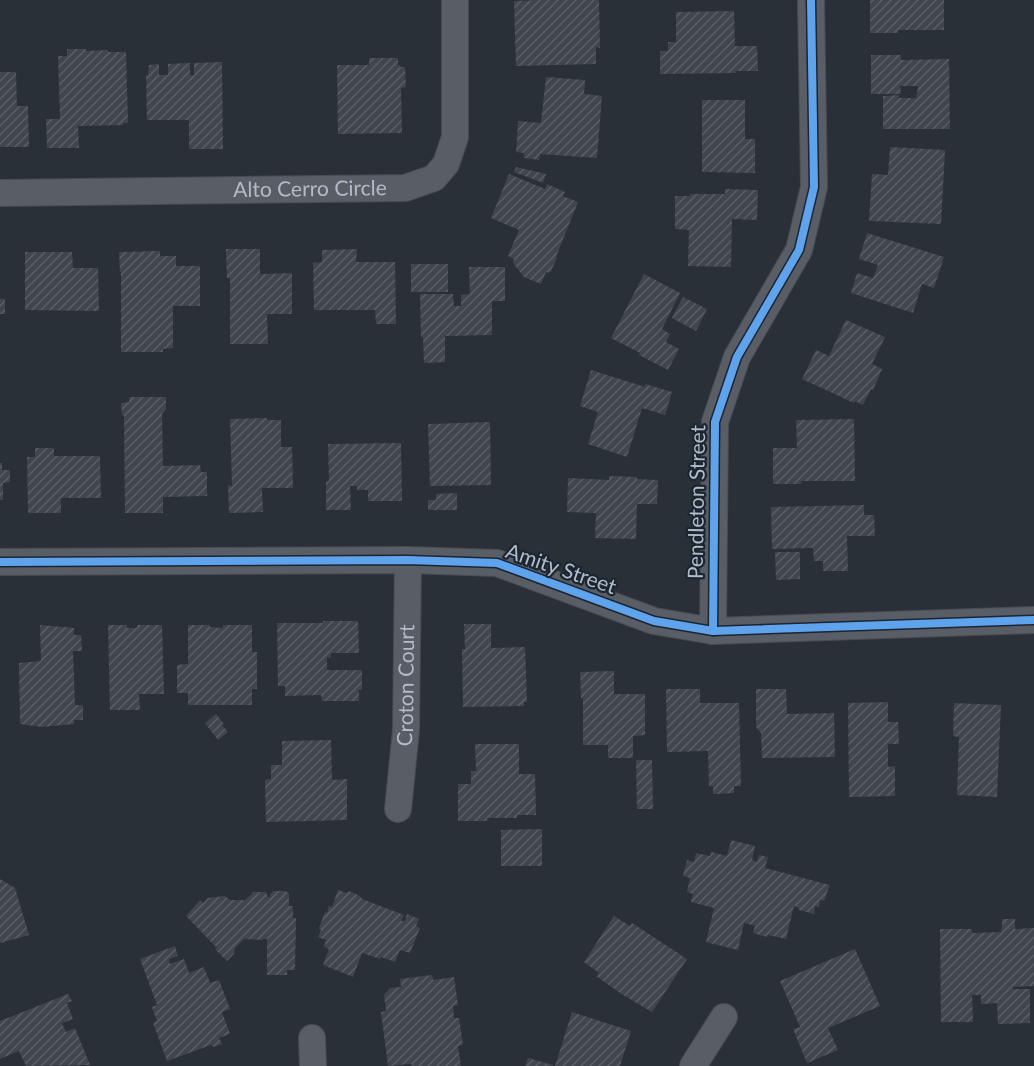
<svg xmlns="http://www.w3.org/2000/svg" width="1034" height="1066" viewBox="0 0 1034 1066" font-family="Lato,sans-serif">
<defs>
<pattern id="building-hatch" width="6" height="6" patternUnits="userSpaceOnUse" patternTransform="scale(1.5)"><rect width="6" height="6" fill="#41464d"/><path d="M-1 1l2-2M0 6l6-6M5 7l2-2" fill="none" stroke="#5a5f65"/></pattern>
</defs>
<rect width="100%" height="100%" fill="#293037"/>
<g fill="url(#building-hatch)">
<path d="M539,0h60l1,48 -4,-1v17l-80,2 -2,-65z"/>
<path d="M870,0h74v30h-46v3h-28z"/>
<path d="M734,11l1,35h22l1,25h-22v2l-76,1v-23h8v-9h8v-30z"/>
<path d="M67,49h19v2l22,-1v2h18l2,71h-5v2l-45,1 1,22h-32l-1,-29h14l-2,-63h9z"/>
<path d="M871,55h30v5l48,-1 1,70h-67v-33l16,-1v3h17l2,-12h-18l1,8h-30z"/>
<path d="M369,58h29v7h2v2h5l1,20 -5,1 1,45 -64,1 -1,-69h32z"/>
<path d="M222,62l1,87h-34v-29h-42l-1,-45 2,1 1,-11 10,-1v11h9v-11l22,-1v12h4v-12z"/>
<path d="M0,72h16l1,34h11l1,41h-29z"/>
<path d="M546,77l39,3 -1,14 18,2 -5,62 -57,-4 -1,6 -15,-2v-5l-8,-1 2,-31 23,2z"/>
<path d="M702,100h43v39h10v34l-53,-1z"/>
<path d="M890,147l55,3 -4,74 -72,-3 3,-47 16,1z"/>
<path d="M516,167l30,7 -3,9 -29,-11z"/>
<path d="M509,174l36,15 2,-5 18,8 -2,4 15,6 -22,55 1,1 -6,13 -2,2 -3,-1 -5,12 -17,-7 -11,-14 1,-4 -6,-3 11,-26 -28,-12z"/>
<path d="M725,189l33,1 -1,30 -25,-1 -1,48 -43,-1 1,-36 -14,-1v-33h15v-2h35z"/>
<path d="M867,233l77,24 -10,31 -12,-4 -9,29 -62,-20 6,-20 16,5 5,-13 -19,-6z"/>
<path d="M226,249h34v25l32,-1v41h-25l1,30h-38v-66h-3z"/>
<path d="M357,249l-1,13h39l1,62h-20l-1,-14h-61l-1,-47 9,-1v-12z"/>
<path d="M160,251v5h16v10h24v40h-27v42l-10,1v3h-42v-80h-1l-1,-20z"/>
<path d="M25,252h47l1,16h25l1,43 -74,-1z"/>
<rect x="411" y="264" width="37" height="28"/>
<path d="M469,267h36v34h-13v34l-47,1v26l-21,1 -1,-26h-2l-1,-43h33l1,12h7v-11l9,-1z"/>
<path d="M644,274l36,19 -18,36 8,5 -4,8 13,7 -11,21 -29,-15 1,-2 -29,-15z"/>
<path d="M683,297l24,12 -11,22 -24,-13z"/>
<rect x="0" y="299" width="5" height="15"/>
<path d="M846,320l39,17 -13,27 10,5 -9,21 -2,-1 -8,16 -8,-4 -1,2 -52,-24 14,-29 13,6z"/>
<path d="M591,370l54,17v-3l27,8 -7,23 -23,-7 -15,49 -39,-13 10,-32 -18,-6z"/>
<path d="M129,397h37v12l-4,5 1,52 37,-1 1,7h6v24l-44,1v16h-38l-1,-98 -2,1 -1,-13 8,-1z"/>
<path d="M267,418v2h14v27h11l1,41h-31l1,24 -34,1 -1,-28 4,1 -2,-67z"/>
<path d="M854,419l1,62h-54v3h-28v-36h24l-1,-28z"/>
<path d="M490,422l1,63 -61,1 -2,-62z"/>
<path d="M401,443l1,58h-34v-11h-11v-4h-7l1,24h-25v-28l3,-1 -1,-37z"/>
<path d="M35,448h19v8h46l1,42h-40v15h-33l-1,-56h8z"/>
<path d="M0,463h2v7h8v12l-7,1v17h-3z"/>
<path d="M609,476l28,1v2l21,1 -1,24h-20l-1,35 -41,-1 1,-25 -29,-1 1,-34 41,2z"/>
<path d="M457,493v17h-29v-10h8v-6z"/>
<path d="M864,505v10h10l1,21h-28l1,35h-25v-10h-9l-1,-13 -41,1 -1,-42z"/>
<path d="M775,552h25v27l-24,1z"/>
<path d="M323,621h35l1,32h-28v5l-4,-1v13h35v20h-3v11h-37l-1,-6 -36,1v-10h-7l-1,-63h46z"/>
<path d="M464,624h27v24l34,-1 2,55h-3v4l-61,1 -1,-58h3z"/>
<path d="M40,625l34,3v7h7l1,16h-9l2,54h8v15h-9v4l-32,3 -22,-3 -1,-61 22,-2z"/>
<path d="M108,625h19v3h10v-3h25l2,69h-25l1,16h-30z"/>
<path d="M188,625h22v2l13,1v-3h29v27h5v37h-5v16h-64v-12h-11v-28l11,-1z"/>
<path d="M614,671v23h31v41l-12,1v22h-25v-13h-25v-47h-2l-1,-26z"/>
<path d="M666,689h34v14h39l2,83h-7v7l-21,1v-8h-4l-1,-35 -41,1z"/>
<path d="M756,689h30l1,25 47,-1 1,44 -73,1 -1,-25 -5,-6z"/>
<path d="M888,702v20h10l1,22h-11v23l7,-1v30l-46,1 -1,-94z"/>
<path d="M954,703l47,2 -4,92 -40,-2 2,-58 -6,-1z"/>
<path d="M216,714l8,10 -2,1 6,7 -10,8 -13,-17z"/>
<path d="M331,740l1,40 15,-1v41l-81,2 -1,-42 6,-1v-14h11v-24z"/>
<path d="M475,744h44v30h16l1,41h-19v3h-30l1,3h-30v-37h13v-13h5z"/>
<path d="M636,760h16l1,49h-16z"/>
<path d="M542,829v37h-41v-36z"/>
<path d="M731,840l24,6 -3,14 5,2 2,-7 9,2 -3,11 65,17 -6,16 -4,-1 -1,7 -4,-1 -1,8 -15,-4v-2l-5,-2 -8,33 -18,-4 -1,2 -14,-4 2,-7 -11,-3 -6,27 -32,-8 8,-34 -23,-6 2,-8 -6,-2 3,-14 -7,-2 4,-16 7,2 2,-9 14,3 1,-4 16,4z"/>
<path d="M0,879l15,9 14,47 -29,8z"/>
<path d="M338,890l8,3 3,-2 11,5 2,3 42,16 -3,6h4l2,-7 12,5 -3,7 4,2 -10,25 -10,-3 -5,12 -14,-5 -1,2 -18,-6 -9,24 -30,-12 6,-16 -5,-2 2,-7 -8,-3 3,-7 -2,-2 6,-16 2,1 2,-7 3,1z"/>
<path d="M274,891h12l3,3v12h4v12h3l-1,52h-8v5h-20v-36h-5v1l-18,-1 -9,9 -1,6 -7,7 -12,-12 2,-1 -31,-32 14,-16 3,3 5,-5 17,-2 5,4h15l7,-6v-2h14l2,5h2v-3z"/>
<path d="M614,916l16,10 2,-3 55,36 -35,53 -29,-17 -27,-19 3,-3 -15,-11z"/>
<path d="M1002,919h13v10l19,-1v58l-21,1v2h17v34l-32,1 -1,-21 -16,1v-9h-9l1,27h-32l-1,-93h32v4l29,-1v-3h1z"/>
<path d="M175,946l3,10 -9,3 1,5 14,-5 5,14 15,-6 6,16 9,-3 11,29 -8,3 8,22 -11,4 3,6 -8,3 -3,-2 -44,16 -14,-38 4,-2 -5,-14 5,-2 -17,-46z"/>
<path d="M855,949l25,57 -52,22 10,22 -31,13 -14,-34 7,-2 -20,-46z"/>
<path d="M432,975l1,5 21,-3 4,28 -5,1 1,12h5l4,27 -5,1 3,20h-49l-1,-2 -23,2 -7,-54 5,-1 -2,-16 6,-7 11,-1 -1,-8z"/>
<path d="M68,994l4,7 -5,2 6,16 -11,4 4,9 9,-4 15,37 -64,1 -7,-15 -19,8v-38z"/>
<path d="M572,1012l59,19 -11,35h-65z"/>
<path d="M528,1058l25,7v1h-28z"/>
</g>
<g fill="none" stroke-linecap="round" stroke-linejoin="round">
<g stroke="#474c52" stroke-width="28">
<g id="minor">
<path id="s1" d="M0,193l405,-5 29,-10 12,-14 9,-27v-137"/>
<path d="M0,562l408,-2 89,3 157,58 59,10 321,-11"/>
<path d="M713,631l2,-209 22,-65 62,-107 15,-63 -3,-187"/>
<path id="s2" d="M398,809l8,-79 2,-170"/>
<path d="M312,1038l1,28"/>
<path d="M693,1066l31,-49"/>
</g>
</g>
<use href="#minor" stroke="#595d65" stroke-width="26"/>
<g stroke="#1c2532" stroke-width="11">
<g id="cycleway">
<path d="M0,562l408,-2 89,3 157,58 59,10 321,-11"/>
<path d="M713,631l2,-209 22,-65 62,-107 15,-63 -3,-187"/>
</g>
</g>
<use href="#cycleway" stroke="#60a3ed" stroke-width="8"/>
</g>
<g text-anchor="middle" stroke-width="4.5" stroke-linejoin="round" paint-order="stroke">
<g font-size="21" fill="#b3bbc9" stroke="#1c2532">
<text dy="7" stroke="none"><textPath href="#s1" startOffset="310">Alto Cerro Circle</textPath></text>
<text transform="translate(697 502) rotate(-89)" y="7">Pendleton Street</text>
<text transform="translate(561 569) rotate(19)" y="7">Amity Street</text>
<text dy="7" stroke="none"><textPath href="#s2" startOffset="124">Croton Court</textPath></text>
</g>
</g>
</svg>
